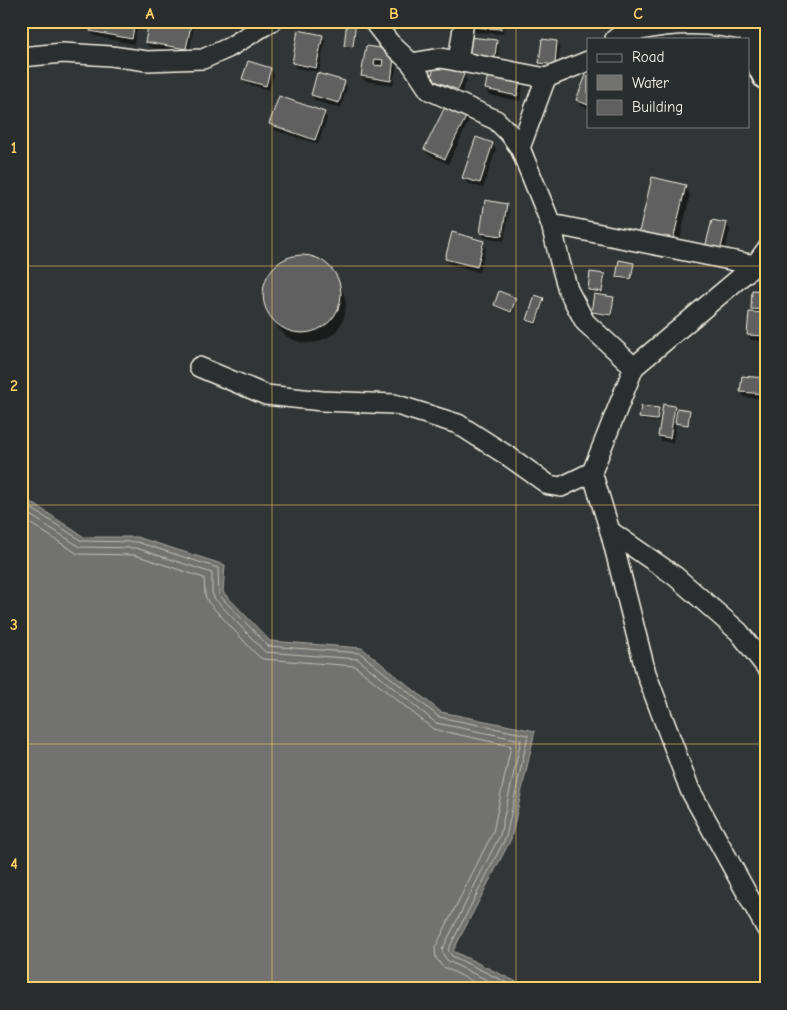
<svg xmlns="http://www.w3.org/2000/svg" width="787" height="1010" viewBox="0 0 787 1010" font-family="'Comic Neue',sans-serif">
<rect width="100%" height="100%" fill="#323535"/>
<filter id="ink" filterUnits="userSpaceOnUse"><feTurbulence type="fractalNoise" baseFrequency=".02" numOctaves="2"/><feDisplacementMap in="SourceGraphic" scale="10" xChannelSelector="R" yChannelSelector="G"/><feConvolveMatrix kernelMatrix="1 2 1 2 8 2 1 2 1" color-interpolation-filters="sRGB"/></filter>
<g filter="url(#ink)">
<path fill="#727370" stroke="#a6a5a0" d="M21,501l10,1 53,35h53l88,28 -2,27 47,49 92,7 79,64 94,19 -24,108 -58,112 78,38h-510z"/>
<g fill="#0007" fill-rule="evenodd">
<path d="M93,21h45l-4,23 -40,-8 -3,-5z"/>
<path d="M191,21l3,5 -5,28 -40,-7 -3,-5z"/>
<path d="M348,21h9l-3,27h-8l-1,-3z"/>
<path d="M472,21h32l-1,13 -28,-2 -3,-5z"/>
<path d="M538,21h55l-1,6z"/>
<path d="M322,36l3,6 -6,30 -23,-4 -3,-6z"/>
<path d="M496,41l3,6 -3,24 28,11 -4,19 -31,-6 -3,-6z"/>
<path d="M557,42l3,6 -3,22 -14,-2 -3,-5z"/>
<path d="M367,47l31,10 -5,28 -28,-4 -3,-5zM378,64l6,1 -1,3 -6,-1z"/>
<path d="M271,69l3,6 -5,15 -22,-6 -3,-5z"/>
<path d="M463,75l4,5 -6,14 -26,-10 -4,-5z"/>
<path d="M587,77h1v31l-7,-3 -3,-5z"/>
<path d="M344,82l3,5 -6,21 -26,-7 -3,-6z"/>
<path d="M449,102l22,15 -23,47 -20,-10 -3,-5z"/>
<path d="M324,113l3,5 -9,26 -44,-14 -3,-6z"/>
<path d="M492,144l4,5 -13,39 -16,-5 -3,-6z"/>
<path d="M685,187l5,8 -12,53 -33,-8 -5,-8z"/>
<path d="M506,205l3,5 -5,31 -19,-3 -3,-5z"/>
<path d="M727,224l3,6 -7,27 -14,-3z"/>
<path d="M483,242l3,6 -7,24 -30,-8 -3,-5z"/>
<path d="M296,256h11l19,9 7,8 11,21 2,10 -1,11 -4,9 -6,9 -8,5 -10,4 -11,1 -10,-2 -10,-5 -8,-8 -12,-22 -2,-11 1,-11 4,-10 7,-8 10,-6z"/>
<path d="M633,264l1,2 -2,15 -13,-2 -1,-2z"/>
<path d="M604,275l2,2 -3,17 -13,-2 -1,-2z"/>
<path d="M766,292v49l-15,-1 -3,-5 7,-21 -3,-5z"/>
<path d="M613,298l1,3 -2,16 -18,-3 -1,-2z"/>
<path d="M516,299l1,2 -5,13 -16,-7 -1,-2z"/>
<path d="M543,299l1,3 -7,23 -8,-3 -1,-2z"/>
<path d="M766,380v19l-22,-2 -3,-6z"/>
<path d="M674,407l4,6 11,-2 2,2 -2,11 -13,-3 -3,22 -11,-2 -3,-5z"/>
<path d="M658,409l1,2 -1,11 -16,-2 -1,-2z"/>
</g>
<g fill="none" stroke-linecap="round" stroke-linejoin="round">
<g stroke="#c0bfb8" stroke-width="1">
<path d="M21,505l8,2 53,34 55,1 81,26 1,27 49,51 92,7 79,64 89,18 -22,102 -58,113 4,6 68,33"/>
<path d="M21,512l6,1 53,34 56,1 76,25v19l2,6 51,54 93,7 78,64 85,17 -21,95 -58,115 2,6 4,5 57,28"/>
<path d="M21,519l4,1 53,34 57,1 69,23 1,17 3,7 48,52 6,5 93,7 78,63 78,17 -18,86 -58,116 1,10 6,8 46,23"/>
</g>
</g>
<g fill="#5f605f" stroke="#f4f1e8" fill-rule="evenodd">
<path d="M92,21h43l-3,18 -42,-8z"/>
<path d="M149,21h43l-6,28 -41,-7z"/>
<path d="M347,21h9l-3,26 -9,-1z"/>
<path d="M471,21h30v8l-30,-2z"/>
<path d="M298,30l25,5 -7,33 -24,-5z"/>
<path d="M469,37l28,3 -3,25 -28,-3z"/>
<path d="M542,39l15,2 -2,24 -16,-2z"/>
<path d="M366,46l29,4 -4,31 -30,-5zM375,59l8,1 -1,6 -8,-1z"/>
<path d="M248,61l23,7 -5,18 -24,-7z"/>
<path d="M436,63l28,11 -6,16 -28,-11z"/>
<path d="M489,68l32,7 -4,21 -32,-7z"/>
<path d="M317,73l28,8 -6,22 -28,-8z"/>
<path d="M586,75l2,1v29l-12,-5z"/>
<path d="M279,96l46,16 -10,28 -46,-16z"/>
<path d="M448,101l21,10 -24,48 -21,-10z"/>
<path d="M476,137l17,6 -13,40 -18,-5z"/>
<path d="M652,177l34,8 -13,55 -34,-8z"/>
<path d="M485,200l22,4 -5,32 -22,-3z"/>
<path d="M712,220l15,3 -7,29 -15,-4z"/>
<path d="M452,232l32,9 -7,26 -32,-8z"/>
<circle cx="302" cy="294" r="39"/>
<path d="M619,260l15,3 -3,16 -15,-2z"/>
<path d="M590,272l15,2 -3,18 -14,-2z"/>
<path d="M752,290l14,1v19l-15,-1z"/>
<path d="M499,291l17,7 -5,14 -17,-7z"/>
<path d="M594,294l20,3 -3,18 -20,-3z"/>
<path d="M535,295l9,3 -8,25 -9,-3z"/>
<path d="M749,312l17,1v23l-19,-1z"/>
<path d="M742,376l24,2v16l-26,-2z"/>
<path d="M663,404l12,2 -5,32 -12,-2z"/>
<path d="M641,406l18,2 -2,12 -18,-2z"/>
<path d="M677,408l13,2 -2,15 -13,-2z"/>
</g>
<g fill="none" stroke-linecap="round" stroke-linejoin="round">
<g stroke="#f4f1e8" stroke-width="22">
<g id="minor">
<path d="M373,21l17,22 21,20 18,27 67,30 14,14 10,14"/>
<path d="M615,39c8,-7 16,-7 26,-9 37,-8 75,-7 112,3"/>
<path d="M21,57l42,-4 48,3 36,5 56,-2 25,-11 44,-27"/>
<path d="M458,61l6,-40"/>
<path d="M411,63l30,-5 105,20"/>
<path d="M551,224l-31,-76 26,-70 42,-17"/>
<path d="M766,250l-11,15 -121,102 -42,105 18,59 36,142 44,117 76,138"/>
<path d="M199,367l67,28 56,6 72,3 64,20 53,34 38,27 12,2 31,-15"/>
<path d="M634,367l-49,-45 -17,-32 -8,-28 -9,-38 204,41"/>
<path d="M610,531l65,45 64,56 27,35"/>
</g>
</g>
<g stroke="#f4f1e8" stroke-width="30">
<path id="secondary" d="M755,21c-4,19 1,39 11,55"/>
</g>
<use href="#minor" stroke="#2a2d2e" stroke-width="19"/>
<use href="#secondary" stroke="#2a2d2e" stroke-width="26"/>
</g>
</g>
<path fill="none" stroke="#ffd166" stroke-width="1" stroke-opacity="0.55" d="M272,21v968M516,21v968M21,266h745M21,505h745M21,744h745"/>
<rect width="787" height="1010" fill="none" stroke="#2a2d2e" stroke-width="55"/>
<rect x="587" y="38" width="162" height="90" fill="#2a2d2e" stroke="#7b7b78"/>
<rect x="597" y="54" width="25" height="8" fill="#2a2d2e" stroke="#7b7b78"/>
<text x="632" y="62" font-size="15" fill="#f4f1e8">Road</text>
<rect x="597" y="75" width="25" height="15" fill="#727370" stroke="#7b7b78"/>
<text x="632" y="88" font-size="15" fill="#f4f1e8">Water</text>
<rect x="597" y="100" width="25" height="15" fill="#5f605f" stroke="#7b7b78"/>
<text x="632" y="112" font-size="15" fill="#f4f1e8">Building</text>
<rect x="28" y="28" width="732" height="954" fill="none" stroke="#ffd166" stroke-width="2"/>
<g font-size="16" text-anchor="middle" font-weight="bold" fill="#ffd166">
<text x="150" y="19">A</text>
<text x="394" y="19">B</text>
<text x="638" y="19">C</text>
<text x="14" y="153">1</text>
<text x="14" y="391">2</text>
<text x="14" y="630">3</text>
<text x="14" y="869">4</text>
</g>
</svg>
